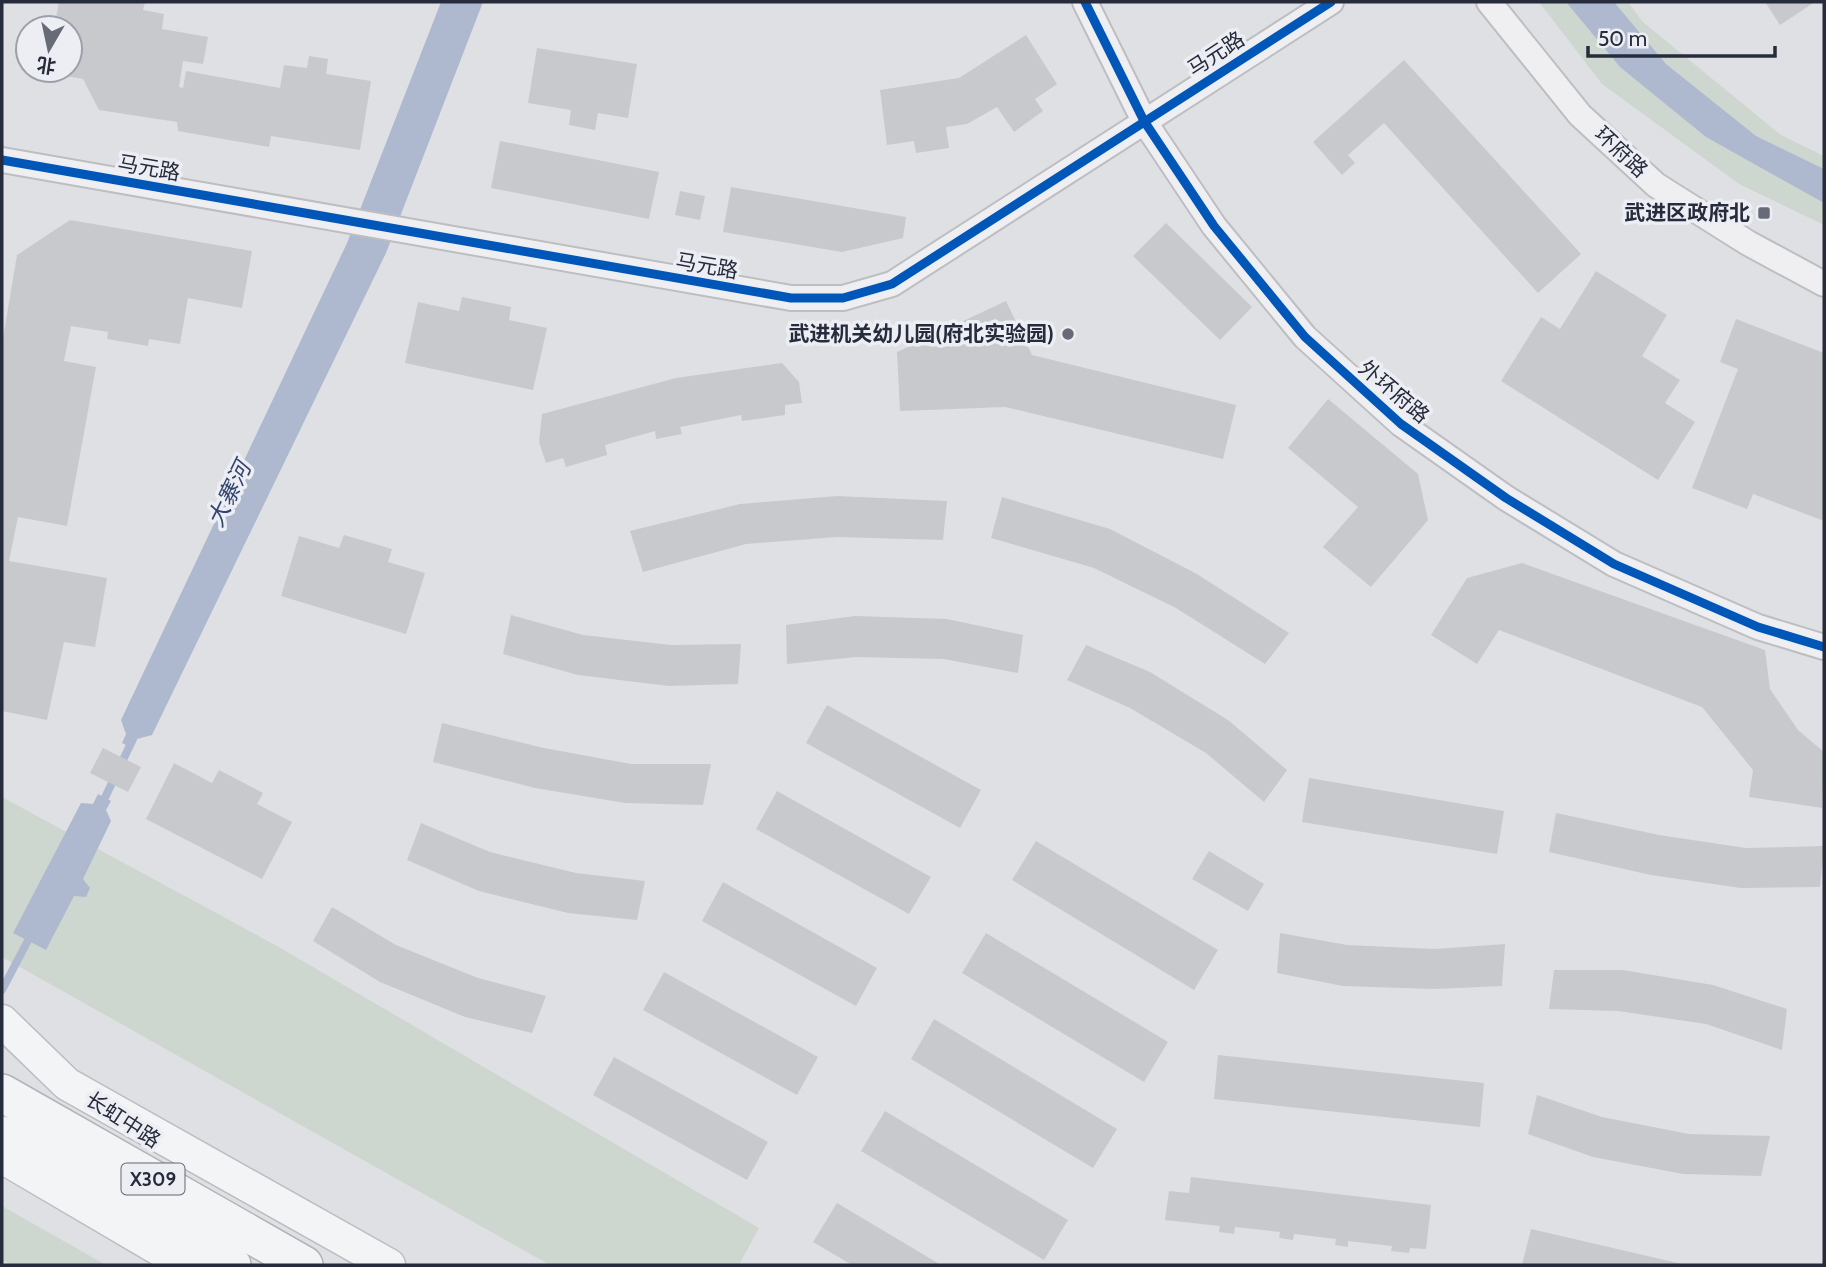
<svg xmlns="http://www.w3.org/2000/svg" width="1826" height="1267" viewBox="0 0 1826 1267" font-family="Cabin,'Noto Sans SC',sans-serif">
<rect width="100%" height="100%" fill="#dfe0e4"/>
<g fill="#ced7cf">
<path d="M1539,2h89l15,20 138,113 43,21v69l-85,-41 -137,-100z"/>
<path d="M2,797l275,149 482,282 -20,37h-189l-548,-308z"/>
<path d="M2,1206l104,59h-95l-9,-5z"/>
</g>
<g fill="#aeb9cf">
<path d="M441,2h42l-97,251 -234,482 -15,4 -5,9 -10,-5 4,-9 -5,-14 226,-477z"/>
<path d="M1566,2h48l52,62 90,72 68,33v34l-118,-66 -86,-70z"/>
<path d="M98,794l13,7 -5,9 5,11 -28,58 7,9 -4,9 -12,-1 -28,54 -33,-17 68,-130 12,1z"/>
</g>
<g fill="none" stroke-linecap="round" stroke-linejoin="round">
<g stroke="#aeb9cf" stroke-width="8">
<path d="M101,806l32,-67"/>
<path d="M2,990l31,-59"/>
</g>
</g>
<g fill="#c8c9cc">
<path d="M59,2h86l-2,8 21,4 -2,15 46,8 -5,27 -20,-3 -4,26 4,1 3,-17 94,17 4,-23 23,3 2,-12 19,3 -2,15 45,7 -11,69 -89,-14 -2,11 -91,-16 -1,-9 -78,-12 -16,-31 -45,-8 32,-1v-42h-16z"/>
<path d="M1765,2h50l-35,23z"/>
<path d="M1026,35l31,49 -22,15 8,12 -29,21 -17,-25 -30,17 -21,3 3,21 -33,5 -2,-12 -27,4 -7,-55 79,-12z"/>
<path d="M537,48l100,16 -9,54 -30,-5 -3,17 -26,-5 2,-15 -43,-7z"/>
<path d="M1404,60l177,194 -43,39 -154,-170 -36,32 7,8 -13,12 -29,-33z"/>
<path d="M500,141l159,31 -10,47 -158,-31z"/>
<path d="M731,187l175,30 -3,21 -61,14 -119,-20z"/>
<path d="M680,191l25,5 -5,24 -25,-5z"/>
<path d="M70,220l182,31 -10,57 -54,-10 -8,46 -31,-5 -1,7 -41,-7 1,-7 -37,-6 -7,35 32,6 -29,159 -49,-9 -9,44 98,17 -12,69 -31,-5 -17,78 -45,-9v-367l15,-89z"/>
<path d="M1166,223l86,84 -32,33 -87,-84z"/>
<path d="M1596,271l71,44 -25,41 38,24 -15,23 30,19 -37,58 -157,-99 40,-64 19,12z"/>
<path d="M462,297l49,10 -2,13 38,8 -14,62 -128,-27 13,-61 41,9z"/>
<path d="M1006,301l26,54 204,50 -13,54 -218,-52 -105,4 -3,-59z"/>
<path d="M1736,319l88,34v168l-71,-27 -6,15 -55,-21 46,-119 -18,-7z"/>
<path d="M782,363l17,19 3,21 -17,2v10l-43,6 -1,-6 -61,12 2,7 -26,5 -1,-8 -50,14 2,10 -41,12 -3,-9 -17,5 -7,-21 3,-28 134,-36z"/>
<path d="M1328,399l90,75 10,46 -57,67 -48,-40 35,-40 -70,-59z"/>
<path d="M837,496l110,5 -4,39 -106,-3 -91,7 -103,28 -13,-41 110,-27z"/>
<path d="M1002,497l108,32 87,45 92,59 -24,31 -89,-56 -82,-40 -103,-30z"/>
<path d="M344,535l48,14 -4,13 37,11 -19,61 -125,-38 18,-60 40,12z"/>
<path d="M1522,563l243,87 5,39 28,41 26,22 -2,56 -73,-11 4,-27 -51,-63 -203,-77 -22,34 -46,-29 36,-57z"/>
<path d="M511,615l72,20 88,10 70,-1 -3,40 -69,2 -91,-11 -75,-21z"/>
<path d="M855,616l92,3 76,16 -5,38 -74,-14 -88,-2 -69,7 -1,-39z"/>
<path d="M1086,645l64,27 78,48 59,50 -23,32 -58,-49 -76,-45 -63,-28z"/>
<path d="M827,705l154,85 -21,38 -154,-85z"/>
<path d="M442,723l102,25 87,16h80l-8,41 -78,-2 -90,-15 -102,-26z"/>
<path d="M103,748l38,19 -13,25 -38,-19z"/>
<path d="M174,763l38,20 7,-13 44,23 -6,11 35,18 -30,57 -116,-60z"/>
<path d="M1309,778l195,33 -7,43 -195,-32z"/>
<path d="M777,791l154,86 -22,37 -153,-85z"/>
<path d="M1556,813l103,22 87,13 78,-2 -4,41 -79,1 -90,-13 -102,-23z"/>
<path d="M421,823l69,29 86,21 69,8 -8,39 -69,-7 -89,-22 -72,-31z"/>
<path d="M1036,841l182,109 -24,40 -182,-110z"/>
<path d="M1209,851l55,33 -16,27 -56,-32z"/>
<path d="M723,882l154,86 -21,38 -154,-85z"/>
<path d="M332,907l64,38 82,33 68,18 -14,37 -67,-16 -85,-35 -67,-41z"/>
<path d="M986,933l182,109 -24,40 -182,-109z"/>
<path d="M1280,933l67,12 88,4 70,-5 -3,42 -68,3 -91,-3 -66,-13z"/>
<path d="M1554,970h69l90,15 74,24 -5,41 -76,-26 -88,-13 -69,-2z"/>
<path d="M664,972l154,85 -21,38 -154,-85z"/>
<path d="M934,1019l183,110 -24,39 -182,-109z"/>
<path d="M1218,1055l266,28 -4,44 -266,-28z"/>
<path d="M614,1057l154,85 -21,38 -154,-85z"/>
<path d="M1537,1095l65,22 87,17 81,2 -9,40 -78,-2 -90,-17 -65,-23z"/>
<path d="M885,1111l183,109 -24,40 -183,-109z"/>
<path d="M1191,1177l240,28 -5,44 -16,-1 -1,5 -18,-2 1,-5 -44,-5v6l-13,-2 1,-6 -42,-5 -1,6 -14,-2 1,-6 -45,-5 -1,7 -15,-2 1,-6 -55,-6 4,-29 20,2z"/>
<path d="M837,1203l104,62h-89l-39,-23z"/>
<path d="M1531,1229l151,35v1h-160z"/>
</g>
<g fill="none" stroke-linecap="round" stroke-linejoin="round">
<g stroke="#bdbec2" stroke-width="28">
<g id="minor">
<path d="M1085,2l59,119 70,105 91,111 96,87 105,74 108,66 144,63 66,20"/>
<path d="M1489,2l91,113 76,70 92,58 76,41"/>
<path d="M2,160l789,138h52l49,-14 439,-282"/>
</g>
</g>
<g stroke="#bcbdc2" stroke-width="35">
<g id="major">
<path d="M2,1021l65,63 322,181"/>
<path d="M2,1157l184,108"/>
</g>
</g>
<g stroke="#b1b3b9" stroke-width="40">
<g id="highway">
<path d="M2,1093l302,172"/>
<path d="M2,1135l230,130"/>
</g>
</g>
<use href="#minor" stroke="#efeff1" stroke-width="24"/>
<use href="#major" stroke="#f3f4f5" stroke-width="32"/>
<use href="#highway" stroke="#f3f4f5" stroke-width="37"/>
<g stroke="#eceef4" stroke-width="13">
<g id="cycleway">
<path d="M1085,2l59,119 70,105 91,111 96,87 105,74 108,66 144,63 66,20"/>
<path d="M2,160l789,138h52l49,-14 439,-282"/>
</g>
</g>
<use href="#cycleway" stroke="#0057b8" stroke-width="9"/>
</g>
<g fill="#676b77" stroke="#eceef4" stroke-width="2.5">
<rect x="1757" y="206" width="14" height="14" rx="3.5"/>
<circle cx="1068" cy="334" r="7"/>
</g>
<g text-anchor="middle" stroke-width="7" stroke-linejoin="round" paint-order="stroke">
<rect fill="#eceef4" stroke="#626673" stroke-width="2" x="121.5" y="1163.5" width="63" height="31" rx="5"/>
<g font-size="19" font-weight="bold" fill="#272c3c">
<text x="153" y="1186">X309</text>
</g>
<g font-size="21" fill="#272c3c" stroke="#eceef4">
<text transform="translate(1216 54) rotate(-33)" y="7">马元路</text>
<text transform="translate(1621 152) rotate(43)" y="7">环府路</text>
<text transform="translate(149 168) rotate(10)" y="7">马元路</text>
<text transform="translate(707 266) rotate(10)" y="7">马元路</text>
<text transform="translate(1394 392) rotate(40)" y="7">外环府路</text>
<text transform="translate(123 1120) rotate(33)" y="7">长虹中路</text>
</g>
<g font-size="21" font-weight="bold" fill="#272c3c" stroke="#eceef4" text-anchor="end">
<text x="1750" y="220">武进区政府北</text>
<text x="1054" y="341">武进机关幼儿园(府北实验园)</text>
</g>
<g font-size="23" font-style="italic" fill="#33456f" stroke="#eceef4">
<text transform="translate(229 494) rotate(-64)" y="8">大寨河</text>
</g>
</g>
<rect width="1826" height="1267" fill="none" stroke="#272c3c" stroke-width="7"/>
<g transform="translate(49 49) rotate(189)"><circle r="33" fill="#eceef4" stroke="#9da0aa" stroke-width="2"/>
<path d="M0-5L12 26L0 18L-12 26Z" fill="#676b77"/>
<text y="-10" font-size="19" font-weight="bold" text-anchor="middle" fill="#272c3c">北</text>
</g>
<path d="M1588 46v10h187v-10" fill="none" stroke="#272c3c" stroke-width="3.5"/>
<text x="1598" y="46" font-size="21" fill="#272c3c" stroke="#eceef4" stroke-width="5" paint-order="stroke">50 m</text>
</svg>
